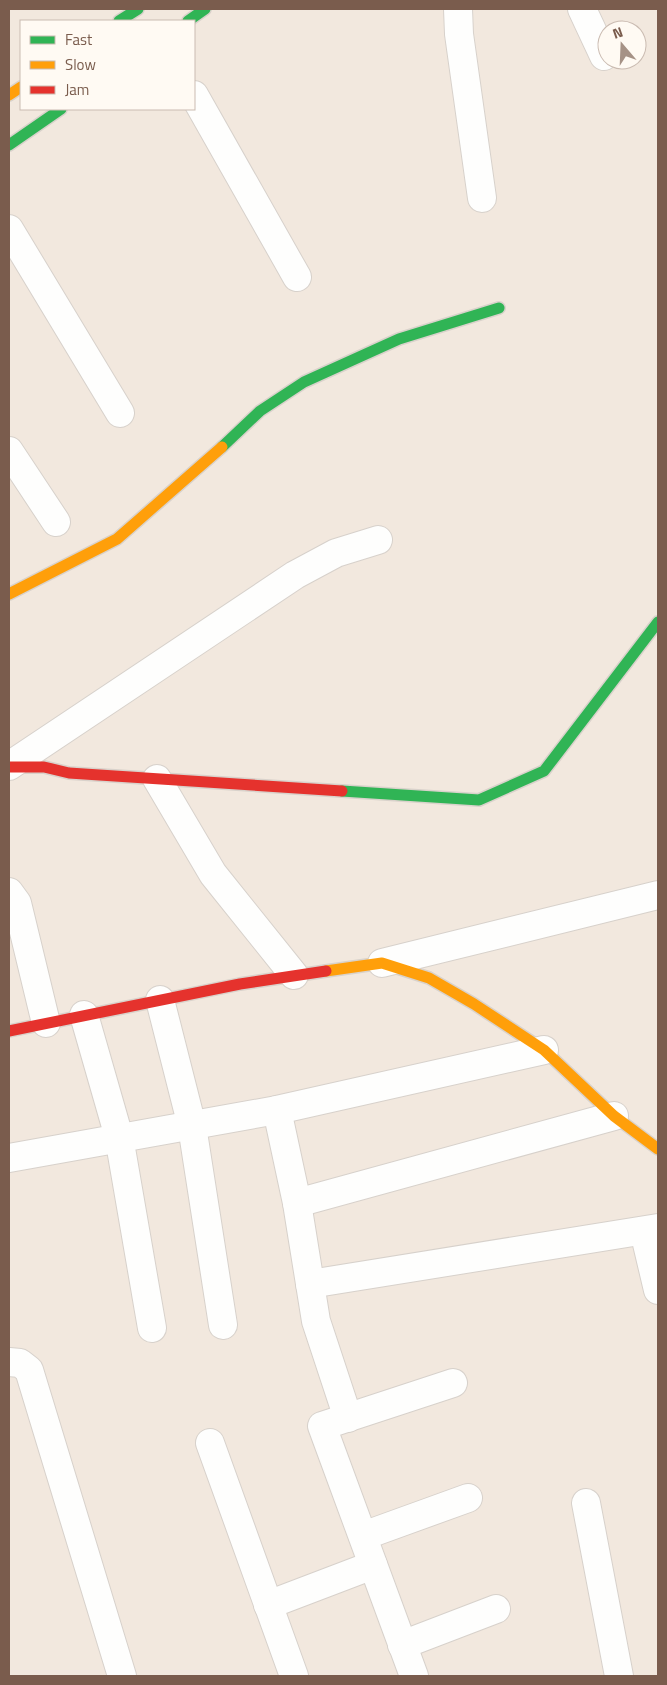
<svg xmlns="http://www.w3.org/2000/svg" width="667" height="1685" viewBox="0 0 667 1685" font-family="'Titillium Web',sans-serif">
<rect width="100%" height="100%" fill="#f9f5f0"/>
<path fill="#f2e8de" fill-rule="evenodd" d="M9,9h649v1667h-649zM21,21h173v88h-173zM607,30h30v30h-30z"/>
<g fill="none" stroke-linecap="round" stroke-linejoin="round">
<g stroke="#d7d1cb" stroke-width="30">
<g id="street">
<path d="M458,9l1,25 23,164"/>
<path d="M582,9l22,47"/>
<path d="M194,95l103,182"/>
<path d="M9,229l111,184"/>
<path d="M9,451l47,71"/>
<path d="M9,766l286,-191 41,-22 42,-13"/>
<path d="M157,779l56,95 81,101"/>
<path d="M9,892l8,11 29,120"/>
<path d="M382,963l276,-68"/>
<path d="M160,1000l32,126 31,199"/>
<path d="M84,1015l35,122 33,191"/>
<path d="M277,1110l20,93 19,118 32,97"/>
<path d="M9,1158l268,-48 267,-60"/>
<path d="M297,1203l317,-87"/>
<path d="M644,1231l14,59"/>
<path d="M310,1284l348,-56"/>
<path d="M9,1362l11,1 9,7 93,306"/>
<path d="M210,1443l84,233"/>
<path d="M586,1503l33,173"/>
<path d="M363,1536l105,-38"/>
<path d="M268,1605l105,-40"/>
<path d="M402,1645l94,-36"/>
<path d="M414,1676l-92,-250 131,-43"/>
</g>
</g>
<g stroke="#d9d2cb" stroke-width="14">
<g id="fast">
<path d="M119,21l19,-12"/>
<path d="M188,21l17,-12"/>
<path d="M9,145l52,-36"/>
<path d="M222,447l38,-36 44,-29 95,-43 100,-31"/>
<path d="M342,791l137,9 65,-29 114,-149"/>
</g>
</g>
<g stroke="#d9d2cb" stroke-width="14">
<g id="slow">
<path d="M9,95l12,-8"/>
<path d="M9,594l108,-55 105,-92"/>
<path d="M326,971l56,-8 47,15 45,26 70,46 70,66 44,33"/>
</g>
</g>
<g stroke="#d9d2cb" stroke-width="14">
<g id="jam">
<path d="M9,767h35l25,6 273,18"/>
<path d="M9,1031l231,-47 86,-13"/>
</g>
</g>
<use href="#street" stroke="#fefefd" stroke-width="28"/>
<use href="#fast" stroke="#30b455" stroke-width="11"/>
<use href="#slow" stroke="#ff9f0a" stroke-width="11"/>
<use href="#jam" stroke="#e5322d" stroke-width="11"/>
</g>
<rect width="667" height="1685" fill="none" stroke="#7a5c4d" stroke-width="20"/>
<rect x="20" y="20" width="175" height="90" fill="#fffaf3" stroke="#cabbb1"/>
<rect x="30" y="36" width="25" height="8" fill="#30b455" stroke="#cabbb1"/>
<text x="65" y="45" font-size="15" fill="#7a5c4d">Fast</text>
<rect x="30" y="61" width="25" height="8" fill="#ff9f0a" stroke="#cabbb1"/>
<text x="65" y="70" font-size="15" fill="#7a5c4d">Slow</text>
<rect x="30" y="86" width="25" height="8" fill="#e5322d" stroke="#cabbb1"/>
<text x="65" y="95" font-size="15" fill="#7a5c4d">Jam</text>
<g transform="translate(622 45) rotate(341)"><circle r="24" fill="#fffaf3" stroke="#cabbb1"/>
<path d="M0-4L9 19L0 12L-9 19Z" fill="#a69286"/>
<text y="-8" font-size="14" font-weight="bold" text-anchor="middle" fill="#7a5c4d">N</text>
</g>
</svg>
